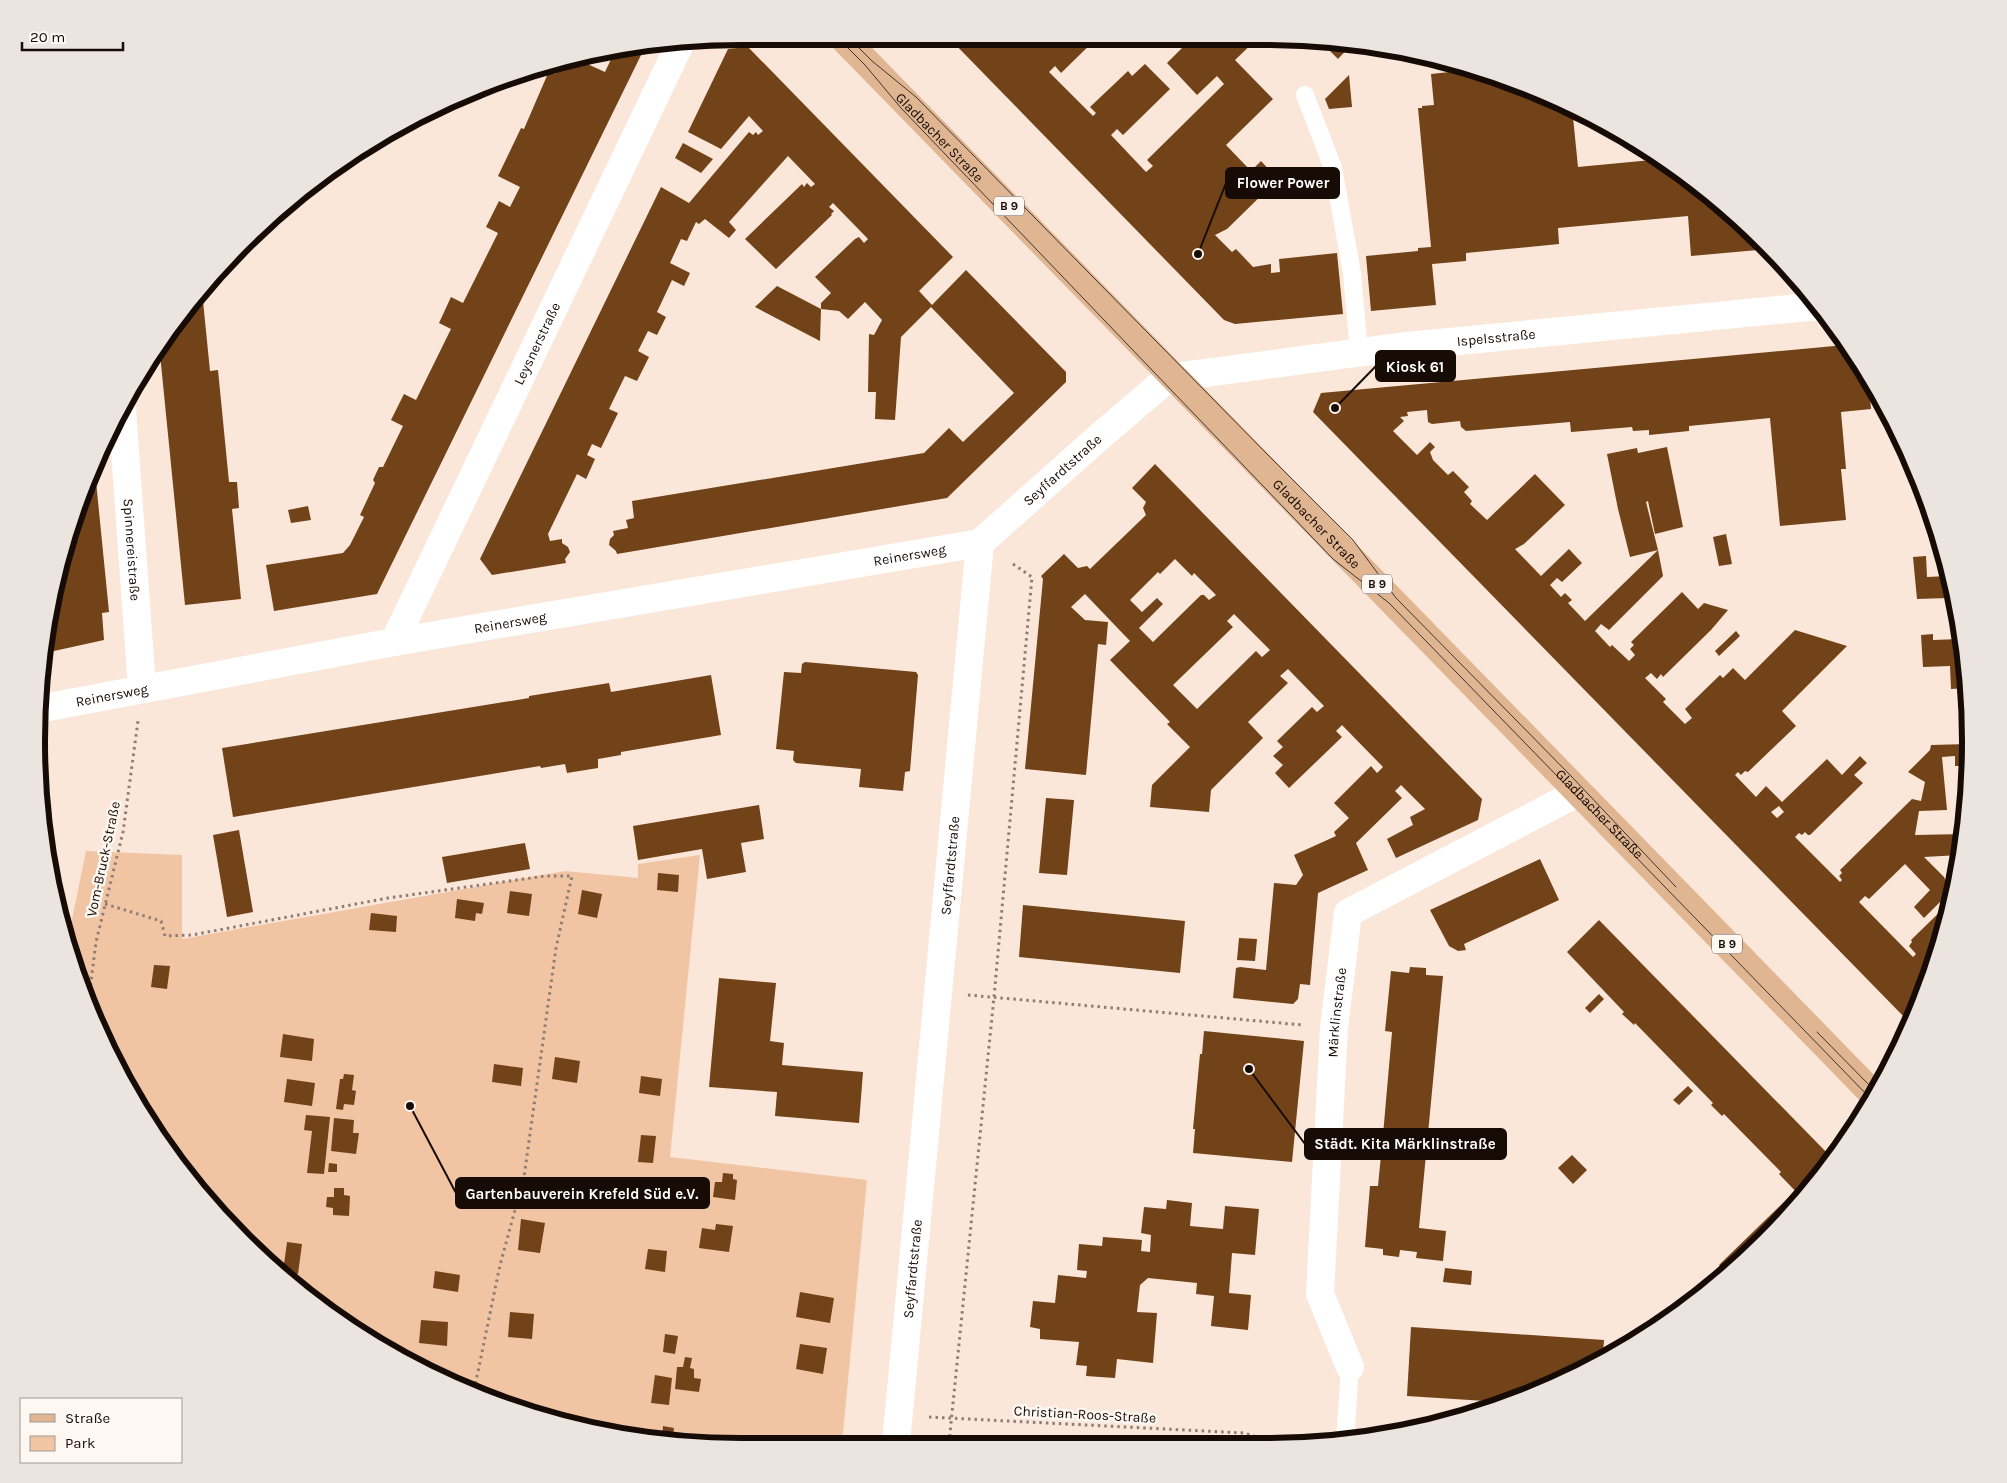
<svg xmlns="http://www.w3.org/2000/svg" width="2007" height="1483" viewBox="0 0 2007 1483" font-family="Karla,sans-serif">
<rect width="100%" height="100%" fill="#fbe7d9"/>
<g fill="#f1c5a4">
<path d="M86,851l96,4v84l383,-68 73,7v-14l62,-9 -30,302 197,23 -25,264 -147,1 -180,-36 -126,-57 -112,-80 -95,-101 -92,-160 -23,-67z"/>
<path d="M59,915l12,2 -5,24z"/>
</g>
<g fill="#724218" fill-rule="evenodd">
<path d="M948,37h67l8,8 8,-8h67l-37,36 -6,-7 -6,6 44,44 3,-3 -6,-6 38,-36 4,5 13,-12 25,25 -47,46 -6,-6 -6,6 35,37 7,-6 -6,-6 77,-76 -7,-8 -20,19 -30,-32 19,-19 -7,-7 79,1 -23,22 38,39 -47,46 25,26 10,-10 17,18 -51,50 -12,6 17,17 4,-3 17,18 18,-3v9l9,-1 -1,-13 58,-6 6,61 -108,10 -11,-4z"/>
<path d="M1318,39l6,1 28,4 -14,15z"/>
<path d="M748,47l205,210 -34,34 13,14 34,-35 100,102v10l-119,116 -330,56 -1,-3 -7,-6 1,-6 4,-4 -1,-4 15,-3 -2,-8 8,-2 -2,-17 292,-48 25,-25 14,14 51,-49 -83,-86 -30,30 -6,83 -20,-1 1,-27h-8l1,-58 5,1 8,-15 -17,-18 -17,17 -9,-8 -18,-2v-6l10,-10 -16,-16 40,-38 4,-2 5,6 4,-4 -35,-36 -4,4 5,4 -3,3 1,1 -56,54 -31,-30 57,-55 2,3 3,-4 4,4 4,-3 -27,-28 -59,66 7,8 -7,8 -24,-19 -6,5 -3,-2 -9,19 -6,-2 -11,24 20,10 -6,13 -12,-6 -15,32 9,5 -9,18 -9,-4 -10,20 11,6 -12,24 -12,-5 -16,33 9,4 -17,35 -9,-4 -5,11 8,4 -8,18 -1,2 -9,-5 -29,60 2,7 12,-2v4l6,4 2,5 -5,7 1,4 -74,12 -12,-16 181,-372 28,16 60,-71 4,3 3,-3 2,3 5,-4 -14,-15 -28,33 -33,-17 40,-83z"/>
<path d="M644,49l-267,545 -103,17 -8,-46 77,-12 7,-8 14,-28 -4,-2 15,-32 -2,-3 6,-13h4l20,-41 -12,-6 13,-26 12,6 35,-71 -12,-6 12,-26 12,6 35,-70 -12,-6 13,-26 11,6 10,-20 -22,-11 23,-48 3,1 25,-58 6,3 8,-14 11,-2 31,14 9,-19z"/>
<path d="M1459,64l113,43 6,60 84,-8 107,90 -78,7 -3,-40 -130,12 1,16 -93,9v8l-34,3 4,41 -65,6 -5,-55 52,-5v-3l13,-1 -13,-139h4v-2l12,-1 -3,-31 28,-3z"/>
<path d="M1349,75l3,32 -23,2 -4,-10z"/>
<path d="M683,143l30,16 -12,14 -26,-15z"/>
<path d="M777,286l44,23 -1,32 -65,-34z"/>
<path d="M202,291l8,80 8,-1 11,112h8l2,26 -7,1 9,90 -56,6 -25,-251z"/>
<path d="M1845,345l24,38 2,26 -30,3 5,57h-5l5,51 -66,6 -10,-108 -81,8v5l-40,4v-5l-16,1 -1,-4 -61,5 -1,-10 -104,9 -5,-4 -1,-6 -28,3 -4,-2 -1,-12 -20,2 1,4 -8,1 4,4 -11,10 24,24 13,-13 5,5 -5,5 3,8 15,15 5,-4 16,16 -5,5 8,9 -2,3 17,16 48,-46 30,31 -41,39 -9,5 26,27 28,-27 13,14 -20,19 -5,-4 -7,7 11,12 4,-4 7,7 -4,3 17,18 73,-71 5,26 -54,54 -8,-6 -6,7 15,16 2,-2 17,16 6,-6 -5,-6 4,-4 -3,-3 51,-50 16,17 6,-6 24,7 -17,20 -48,47 -2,-3 -4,5 -6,-6 -6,5 21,21 -3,3 22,22 7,-6 -7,-9 35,-34 3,3 10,-10 12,12 50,-50 52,16 -65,65 14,15 -48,46 -3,-1 -4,4 -3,-3 -3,3 21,22 10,-11 16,16 45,-43 15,16 18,-19 7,7 -13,12 9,8 -53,52h-2l-3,-3 -3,3 -3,-2 -4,4 45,45 2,-2 -3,-4 3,-3 -2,-3 72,-71 9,2 4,-19 -17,-10 22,-22 1,-5 37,-1 -1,22h-12v-10l-13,1 5,53 -28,1 -4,24 50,-1 -5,21 -36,2 20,20 7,15 -1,4 -4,4 -6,2 -16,16 -10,-11 16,-17 -25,-26 -36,35 -4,-3 -6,6 54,55 3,-3 -7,-8 3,-4 -1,-2 37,-36 -14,62 -7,6 3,3 -21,47 -596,-610 8,-19zM1779,806l5,6 -7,6 -6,-6z"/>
<path d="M1667,447l16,80 -28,7 -7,-33 -2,1 12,48 -28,7 -12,-48 -11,-55 30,-6 1,5z"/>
<path d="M1155,464l327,335 -4,21 -82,38 -9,-19 26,-14 -3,-8 15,-8 -24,-24 -6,6 7,7 -46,45 12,27 -50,23 -8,92 -10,-1 -2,15 -5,5 -60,-6 3,-30 4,-1 26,3 8,-87 22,2 7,-10 -9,-20 42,-19 -2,-4 15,-14 -15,-15 37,-37 6,7 6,-6 -41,-42 -6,6 6,6 -53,51 -14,-15 8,-8 -10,-9 10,-9 -6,-6 35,-34 5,5 7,-6 -36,-37 -8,7 8,7 -40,39 15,16 -52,52 -2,22 -59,-5 2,-22 38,-38 -23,-23 3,-2 -60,-62 20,-19 -45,-47 -14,13 14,13 23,2 -2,23 -8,-1 -12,131 -61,-6 18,-190 -2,-3 23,-22 14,14 9,-2 3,3 56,-54 -3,-7 3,-6 -14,-14zM1175,559l17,17 2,-3 22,22 -7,5 -5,-5h-3l-48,47 -14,-14 24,-24 -6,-6 -15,14 -12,-12 28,-28 2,2zM1234,614l36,36 -8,7 -6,-6 -59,58 -24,-24 60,-58 -6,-6z"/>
<path d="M95,471l14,141 -7,1 2,27 -50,11 -1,-13 -5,1 2,-35z"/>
<path d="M308,506l3,14 -20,3 -3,-13z"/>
<path d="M1726,534l6,30 -13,2 -6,-29z"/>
<path d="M1926,556l1,21 22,-1 1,1 6,35h-7l-1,-14 -31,1 -4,-42z"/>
<path d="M1736,631l4,5 -21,20 -4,-5z"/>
<path d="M1933,634v6l27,-1 8,49 -17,1 -1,-23 -27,1 -2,-32z"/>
<path d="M805,662l111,10 2,3 -8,96 -5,1 -2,19 -44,-4 2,-18 -65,-6 -3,-3 1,-9 -18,-2 8,-77 17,1 1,-9z"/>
<path d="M711,675l10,60 -100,17v3l-23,4v9l-31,5 -2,-9 -24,4 -1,-2 -307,51 -11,-69 307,-50v-2l80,-13 2,9z"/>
<path d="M1046,798l28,2 -7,75 -28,-2z"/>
<path d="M759,805l5,34 -23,4 5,29 -39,7 -5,-30 -64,11 -5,-34z"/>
<path d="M239,830l14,82 -26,5 -14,-82z"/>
<path d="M525,843l5,26 -83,14 -5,-26z"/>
<path d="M1540,859l19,41 -95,44 2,6 -8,1 -9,-5 -19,-36z"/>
<path d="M658,873l21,2 -1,17 -21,-2z"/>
<path d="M582,890l20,4 -5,24 -19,-4z"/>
<path d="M510,891l22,3 -3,22 -22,-3z"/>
<path d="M457,899l27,4 -2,11 -6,-1 -1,8 -20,-3z"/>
<path d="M1023,905l162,16 -5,52 -161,-16z"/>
<path d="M371,913l26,3 -1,16 -27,-2z"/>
<path d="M1599,920l232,237 -29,41 -23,-24 2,-2 -57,-58 -2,2 -11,-11 2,-2 -78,-80 -1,2 -12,-11 2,-2 -57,-60z"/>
<path d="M1239,938l18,1 -2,22 -18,-1z"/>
<path d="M154,965l16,1 -3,23 -16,-2z"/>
<path d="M1410,967l16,1v7l17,1 -24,252 27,3 -3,30 -27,-3 1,-6 -17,-2 -1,7 -16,-2v-6l-18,-2 5,-61h8l5,-51 9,-103 -7,-1 6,-60 18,2z"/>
<path d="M719,978l57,5 -6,58 14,2 -2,22 81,7 -4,51 -84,-7 2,-24 -68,-5z"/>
<path d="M1599,994l5,5 -14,14 -5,-5z"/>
<path d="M1204,1031l100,10 -12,121 -99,-9 2,-24h-2l7,-75h2z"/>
<path d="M283,1034l31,5 -2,22 -32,-4z"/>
<path d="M555,1057l25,4 -3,22 -25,-4z"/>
<path d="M494,1064l29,4 -2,18 -29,-4z"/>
<path d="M344,1074l10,1 -2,15 4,1 -2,14 -10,-1 -1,6 -7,-1 4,-30h3z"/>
<path d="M641,1076l21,3 -2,17 -21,-3z"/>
<path d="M287,1079l28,4 -3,23 -28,-4z"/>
<path d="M1688,1086l5,5 -14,14 -6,-5z"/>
<path d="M306,1115l24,2 -6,57 -17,-1 5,-42 -8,-1z"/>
<path d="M334,1118l20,2 -1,13h6l-3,21 -25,-3z"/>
<path d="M641,1135l15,1 -3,27 -15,-1z"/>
<path d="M1572,1155l15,15 -14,14 -15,-16z"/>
<path d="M329,1163l8,1v8h-9z"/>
<path d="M723,1173l10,1v5l4,1 -2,20 -22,-3 2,-15h7z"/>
<path d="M334,1188h10v7l6,1 -1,20 -16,-1v-7l-7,-1 1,-10h7z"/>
<path d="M1795,1198l4,4 -3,5 -70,65 -7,-7 68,-66 5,1z"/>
<path d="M1167,1200l25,3 -2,23 33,3 2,-23 34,3 -4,46 -23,-2 -3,40 22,2 -3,35 -37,-4 3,-30 -18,-2 1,-11 -49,-5 -8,7 -3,27 20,1 -4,50 -36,-4 -2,19 -29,-2 1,-10 -11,-1 3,-23 -39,-3v-10l-10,-2 3,-26 22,2 3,-28 28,3 1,-7 -10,-1 2,-26 23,2 1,-9 39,3 -1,11 9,1 1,-17 -10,-2 3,-26 22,2z"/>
<path d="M521,1219l24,4 -5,30 -22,-3z"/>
<path d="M716,1224l17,2 -4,26 -30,-4 3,-20 13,2z"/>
<path d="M287,1242l15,2 -4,30 -15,-2z"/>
<path d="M648,1249l19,2 -2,21 -20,-3z"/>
<path d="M1445,1268l27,3 -1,14 -28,-3z"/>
<path d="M435,1271l25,4 -2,17 -25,-4z"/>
<path d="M800,1292l34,6 -4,25 -34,-6z"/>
<path d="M510,1312l24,2 -2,25 -24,-2z"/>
<path d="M421,1320l27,2 -1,24 -28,-3z"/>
<path d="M1411,1327l193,13 -1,14 -67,39 -35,9 -94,-6z"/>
<path d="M665,1334l13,2 -3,18 -12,-2z"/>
<path d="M800,1344l27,4 -4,26 -27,-5z"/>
<path d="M685,1357l7,1 -2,10 4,1v9l7,1 -2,13 -24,-3 2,-22h6z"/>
<path d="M655,1375l17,3 -3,27 -18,-2z"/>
<path d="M663,1426l11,2 -1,9 9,1 -1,4 -19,-3z"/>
</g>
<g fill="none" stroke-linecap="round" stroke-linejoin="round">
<g stroke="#8d7d72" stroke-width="3" stroke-dasharray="2.5 4" stroke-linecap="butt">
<path d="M105,904l56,17 4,15 27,-1 196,-37 157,-22h27l-16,72 -32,229 -24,88 -26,126"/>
<path d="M968,995l335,30"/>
<path d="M88,1005l8,-63 27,-110 15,-111"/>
<path d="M929,1417l315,16 26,8"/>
<path d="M949,1443l45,-446 38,-420 -22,-15"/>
</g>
<g stroke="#fff" stroke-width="18">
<path d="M1305,95l28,73 19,105 7,79"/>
<path d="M1345,1441l5,-74"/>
</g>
<g stroke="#fff" stroke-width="28">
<path id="s1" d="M122,410l20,278"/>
<path id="s2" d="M394,642l286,-598"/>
<path id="s3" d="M43,708l351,-66 586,-99"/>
<path id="s4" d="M1350,1367l-30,-73 14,-266 14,-115 231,-121"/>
<path id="s5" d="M896,1444l84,-901 118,-105 62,-53 15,-8 232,-31 412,-40"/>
</g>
<path stroke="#dfb592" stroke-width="28" id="s6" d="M842,37l1033,1059"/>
<g stroke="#42352d" stroke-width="1">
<path d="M837,37l28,28 36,43 432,451 56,44 483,497"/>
<path d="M848,37l24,24 44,36 354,360 83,83 43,58 176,179 104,110"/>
<path d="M1817,1032l60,61"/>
</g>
</g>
<g text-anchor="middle" stroke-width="5" stroke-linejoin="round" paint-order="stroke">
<g fill="#fef7f2" stroke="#5c524c" stroke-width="1">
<rect x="994" y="196.5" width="30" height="19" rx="4"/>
<rect x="1362" y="574.5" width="30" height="19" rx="4"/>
<rect x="1712" y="934.5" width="30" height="19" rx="4"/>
</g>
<g font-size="12" font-weight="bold" fill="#170c05">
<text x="1009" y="210">B 9</text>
<text x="1377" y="588">B 9</text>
<text x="1727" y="948">B 9</text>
</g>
<g font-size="14" fill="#170c05" stroke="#fef7f2">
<text dy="5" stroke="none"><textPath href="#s6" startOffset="140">Gladbacher Straße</textPath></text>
<text dy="5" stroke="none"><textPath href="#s5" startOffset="1485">Ispelsstraße</textPath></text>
<text dy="5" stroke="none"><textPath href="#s2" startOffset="331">Leysnerstraße</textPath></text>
<text dy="5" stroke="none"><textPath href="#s5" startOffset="1015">Seyffardtstraße</textPath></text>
<text dy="5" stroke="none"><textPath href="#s6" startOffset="680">Gladbacher Straße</textPath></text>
<text dy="5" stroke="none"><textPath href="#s1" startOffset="140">Spinnereistraße</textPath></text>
<text dy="5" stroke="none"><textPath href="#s3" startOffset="880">Reinersweg</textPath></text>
<text dy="5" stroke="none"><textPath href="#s3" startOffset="475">Reinersweg</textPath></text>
<text dy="5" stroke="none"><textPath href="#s3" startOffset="70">Reinersweg</textPath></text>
<text dy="5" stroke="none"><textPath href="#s6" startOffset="1085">Gladbacher Straße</textPath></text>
<text transform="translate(103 859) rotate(-78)" y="5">Vom-Bruck-Straße</text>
<text dy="5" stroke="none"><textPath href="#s5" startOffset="581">Seyffardtstraße</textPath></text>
<text dy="5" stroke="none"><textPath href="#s4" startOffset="361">Märklinstraße</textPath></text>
<text dy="5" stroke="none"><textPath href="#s5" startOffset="176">Seyffardtstraße</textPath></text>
<text transform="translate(1085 1414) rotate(3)" y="5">Christian-Roos-Straße</text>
</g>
</g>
<path d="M0 0H2007V1483H0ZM741 45H1266A696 696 0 0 1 1962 741V742A696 696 0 0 1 1266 1438H741A696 696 0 0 1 45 742V741A696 696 0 0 1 741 45Z" fill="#ece4df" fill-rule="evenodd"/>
<path fill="none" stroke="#170c05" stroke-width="6" d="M741 45H1266A696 696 0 0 1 1962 741V742A696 696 0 0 1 1266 1438H741A696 696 0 0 1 45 742V741A696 696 0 0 1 741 45Z"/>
<path fill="none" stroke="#170c05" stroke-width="2" d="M1198 254L1226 183M1335 408L1376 366M1249 1069L1305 1144M410 1106L456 1193"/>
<g fill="#170c05" stroke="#fef7f2" stroke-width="2">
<circle cx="1198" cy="254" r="5"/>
<circle cx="1335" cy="408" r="5"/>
<circle cx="1249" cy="1069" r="5"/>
<circle cx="410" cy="1106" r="5"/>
</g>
<g fill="#170c05" stroke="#170c05" stroke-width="2">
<rect x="1226" y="168" width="113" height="30" rx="5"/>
<rect x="1376" y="351" width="79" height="30" rx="5"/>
<rect x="1305" y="1129" width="201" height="30" rx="5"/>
<rect x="456" y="1178" width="253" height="30" rx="5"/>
</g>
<g font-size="15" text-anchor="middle" font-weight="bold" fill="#fff">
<text x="1283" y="188">Flower Power</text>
<text x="1415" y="372">Kiosk 61</text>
<text x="1405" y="1149">Städt. Kita Märklinstraße</text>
<text x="582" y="1199">Gartenbauverein Krefeld Süd e.V.</text>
</g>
<rect x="20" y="1398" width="162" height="65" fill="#fef7f2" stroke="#a29993"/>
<rect x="30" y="1414" width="25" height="8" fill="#dfb592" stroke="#a29993"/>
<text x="65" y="1423" font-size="15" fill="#170c05">Straße</text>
<rect x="30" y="1436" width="25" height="15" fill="#f1c5a4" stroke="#a29993"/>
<text x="65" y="1448" font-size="15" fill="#170c05">Park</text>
<path d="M22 42v8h101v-8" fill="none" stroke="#170c05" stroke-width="2.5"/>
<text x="30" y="42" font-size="15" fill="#170c05" stroke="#fef7f2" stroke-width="4" paint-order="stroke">20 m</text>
</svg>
